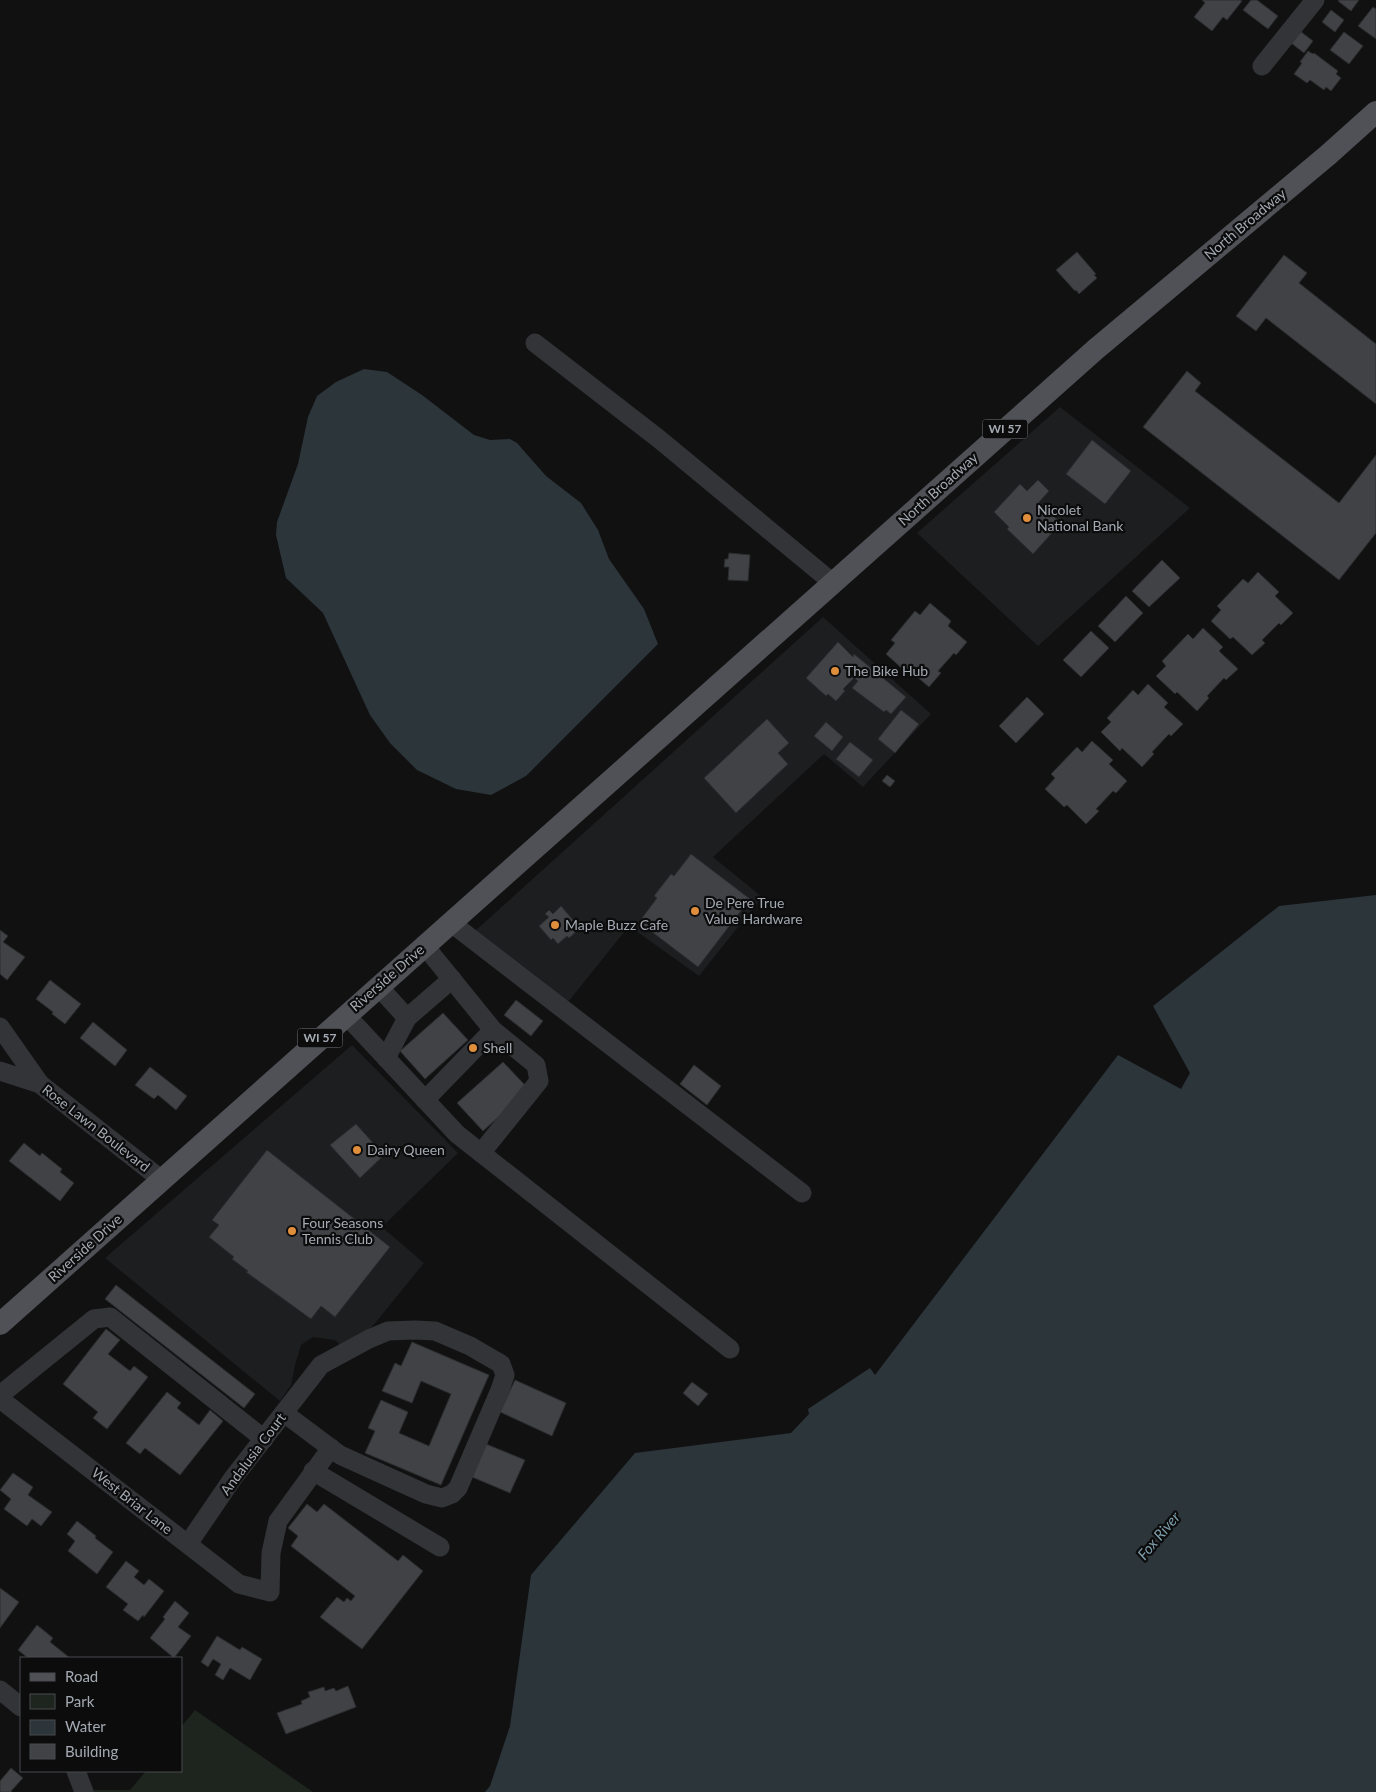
<svg xmlns="http://www.w3.org/2000/svg" width="1376" height="1792" viewBox="0 0 1376 1792" font-family="Lato,sans-serif">
<rect width="100%" height="100%" fill="#111112"/>
<g fill="#1d1e1f">
<path d="M1060,407l130,101 -152,138 -121,-113z"/>
<path d="M823,617l108,97 -68,73 -39,-33 -111,103 49,40 -63,79 -70,-50 -61,76 -93,-71z"/>
<path d="M352,1045l106,108 -76,74 42,36 -74,91 -15,-14 -22,-3 -12,8 -6,20 -4,20 -11,16 -175,-143z"/>
</g>
<path fill="#1e251e" d="M195,1710l118,82h-220v-2h37l16,-19h35v-44z"/>
<g fill="#2c353a">
<path d="M364,369l23,3 35,23 52,40 16,5 20,-1 7,4 29,33 35,27 17,27 11,29 35,50 14,35 -132,132 -35,19 -35,-6 -39,-19 -27,-27 -20,-28 -47,-102 -37,-35 -10,-43 1,-13 21,-58 10,-47 9,-21 19,-14z"/>
<path d="M1376,895v897h-891l5,-6 20,-60 21,-151 104,-122 156,-20 18,-19 -1,-5 62,-41 5,7 243,-320 63,34 9,-16 -37,-67 126,-100z"/>
</g>
<g fill="#404245" stroke="#2b2c2e">
<path d="M1202,0h38l2,1 -15,19 -4,-3 -11,14 -18,-14 11,-14z"/>
<path d="M1251,0h6l21,16 -10,13 -25,-19z"/>
<path d="M1339,0h20l-8,11 -13,-10z"/>
<path d="M1373,7l3,2v30l-18,-13z"/>
<path d="M1331,10l13,10 -9,12 -13,-10z"/>
<path d="M1300,31l13,10 -9,12 -13,-10z"/>
<path d="M1344,32l19,14 -14,18 -19,-14z"/>
<path d="M1308,51l5,3 1,-1 24,18 -2,3 5,4 -10,13 -5,-4 -2,3 -14,-10 -3,3 -13,-9 8,-11 -2,-1z"/>
<path d="M1077,252l19,22 -2,1 3,3 -18,16 -3,-4 -1,1 -19,-21z"/>
<path d="M1284,255l23,18 -8,10 77,61v60l-110,-86 -10,13 -20,-15z"/>
<path d="M1187,371l14,12 -6,8 144,112 37,-48v78l-37,47 -196,-153z"/>
<path d="M1092,440l39,31 -26,33 -39,-30z"/>
<path d="M1038,480l11,11 -10,11 22,21 -28,31 -26,-25 2,-2 -15,-15 26,-28 7,7z"/>
<path d="M729,553l21,2 -2,26 -20,-1 1,-13h-5l1,-8h3z"/>
<path d="M1162,560l18,18 -31,29 -17,-16z"/>
<path d="M1258,572l21,20 -4,4 18,17 -12,12 -2,-2 -17,17 3,3 -13,12 -19,-18 -3,2 -19,-18 10,-11 -4,-4 26,-27 5,4z"/>
<path d="M1126,596l17,17 -28,29 -17,-16z"/>
<path d="M930,603l21,18 -3,5 19,16 -11,13 -2,-2 -16,18 3,2 -12,14 -21,-18 -2,3 -20,-18 9,-11 -4,-3 24,-29 5,4z"/>
<path d="M1203,628l20,19 -4,4 19,18 -12,11 -2,-2 -17,18 2,2 -12,13 -20,-19 -2,2 -19,-18 10,-10 -4,-5 26,-27 5,5z"/>
<path d="M1091,631l18,17 -28,29 -18,-17z"/>
<path d="M838,642l15,15 1,-3 52,43 -15,17 -5,-4 -2,2 -32,-24 6,-7 -4,-3 -11,11 2,2 -9,10 -8,-7 -2,2 -20,-18z"/>
<path d="M1148,684l20,19 -4,4 19,17 -12,12 -2,-2 -17,18 2,2 -12,13 -20,-19 -2,3 -19,-19 10,-10 -4,-4 26,-28 5,5z"/>
<path d="M1027,697l17,17 -28,29 -17,-17z"/>
<path d="M901,710l18,14 -24,29 -17,-14z"/>
<path d="M767,719l22,24 -11,10 10,11 -52,49 -32,-35z"/>
<path d="M826,722l17,15 -11,14 -18,-15z"/>
<path d="M1092,741l21,19 -4,4 18,17 -11,12 -3,-2 -17,18 3,2 -13,13 -19,-19 -3,2 -19,-18 10,-11 -4,-4 26,-27 5,5z"/>
<path d="M850,742l23,18 -14,17 -23,-18z"/>
<path d="M887,775l8,6 -5,6 -8,-6z"/>
<path d="M691,854l59,45 -52,68 -59,-45 18,-24 -3,-2 17,-22 3,2z"/>
<path d="M561,906l12,14 -3,3 7,8 -8,7 -2,-2 -9,8 -5,-6 -2,2 -12,-14 10,-9 -4,-3 4,-4 4,4z"/>
<path d="M0,930l8,6 -5,6 22,15 -18,23 -7,-6z"/>
<path d="M50,980l31,24 -16,20 -13,-10 1,-2 -17,-13z"/>
<path d="M516,1000l27,21 -12,15 -27,-21z"/>
<path d="M443,1013l25,27 -43,39 -25,-28z"/>
<path d="M93,1022l34,28 -12,16 -35,-28z"/>
<path d="M503,1062l22,23v8l-42,38 -26,-28z"/>
<path d="M694,1065l27,21 -14,19 -27,-21z"/>
<path d="M150,1067l37,29 -11,14 -18,-15 -4,4 -19,-14z"/>
<path d="M356,1124l28,31 -24,23 -30,-33z"/>
<path d="M24,1143l16,13 2,-3 20,16 -2,3 14,11 -14,18 -51,-40z"/>
<path d="M267,1150l123,97 -55,70 -14,-11 -10,13 -65,-47 2,-1 -16,-12 2,-2 -25,-20 10,-12 -7,-5z"/>
<path d="M116,1285l139,109 -11,14 -139,-109z"/>
<path d="M106,1329l14,11 -12,14 22,17 4,-5 14,11 -41,52 -14,-11 5,-6 -35,-28z"/>
<path d="M412,1342l77,33 -48,110 -76,-32 10,-22 -7,-3 13,-28 27,12 -9,21 30,13 22,-52 -30,-13 -9,22 -30,-12 13,-28 6,3z"/>
<path d="M515,1380l51,23 -14,33 -52,-24z"/>
<path d="M692,1382l16,12 -10,12 -15,-13z"/>
<path d="M167,1392l14,11 -4,5 22,17 11,-15 13,11 -43,54 -35,-27 -5,6 -14,-11z"/>
<path d="M486,1444l39,16 -15,33 -38,-16z"/>
<path d="M13,1473l20,14 -5,8 24,17 -11,14 -9,-7 -5,7 -23,-17 7,-10 -11,-9z"/>
<path d="M307,1504l10,8 7,-8 74,57 5,-6 20,16 -61,78 -42,-32 17,-20 7,5 3,-4 4,3 4,-5 -64,-50 7,-10 -10,-8z"/>
<path d="M77,1521l19,15 -1,2 18,14 -16,22 -29,-23 7,-10 -8,-7z"/>
<path d="M126,1561l13,10 -5,6 10,8 5,-6 15,12 -20,26 -1,-2 -5,6 -15,-11 5,-6 -22,-17z"/>
<path d="M0,1588l19,14 -19,26z"/>
<path d="M175,1601l14,12 -11,14 13,9 -17,22 -24,-20 15,-19 -2,-2z"/>
<path d="M37,1625l16,13 -3,4 20,16h-42l-10,-8z"/>
<path d="M217,1636l23,14 2,-3 20,12 -12,21 -20,-12 -7,12 -8,-5 6,-11 -8,-5 -5,8 -7,-5z"/>
<path d="M348,1686l8,21 -70,27 -9,-21 25,-9 -1,-3 9,-4 -2,-5 16,-5 1,4 9,-3 2,3z"/>
<path d="M11,1768l12,10 -12,13 1,1h-12v-11z"/>
</g>
<g fill="none" stroke-linecap="round" stroke-linejoin="round">
<g stroke="#333437" stroke-width="19">
<path d="M1262,66l53,-66"/>
<path d="M535,343l124,96 174,144"/>
<path d="M450,922l352,271"/>
<path d="M424,945l69,85 43,35 3,16 -58,72"/>
<path d="M378,986l29,32 45,-39"/>
<path d="M346,1015l111,119 273,215"/>
<path d="M0,1027l40,57"/>
<path d="M386,1058l21,-40"/>
<path d="M0,1071l40,13 122,96"/>
<path d="M425,1100l68,-70"/>
<path d="M0,1395l94,-76 16,-2 154,122"/>
<path d="M0,1399l239,185 31,8 1,-39 7,-32 53,-73"/>
<path d="M313,1471l127,76"/>
<path d="M188,1544l45,-66 88,-113 48,-26 19,-8 27,-1 20,1 35,15 31,18 4,11 -5,15 -42,98 -6,6 -10,4 -16,-4 -86,-39 -56,-42"/>
<path d="M0,1690l21,17"/>
<path d="M76,1771l8,21"/>
</g>
<path stroke="#4f5156" stroke-width="22" d="M0,1324l1096,-975 232,-194 48,-43"/>
</g>
<g fill="#df8e3c" stroke="#0c0c0d" stroke-width="2">
<circle cx="1027" cy="518" r="5"/>
<circle cx="835" cy="671" r="5"/>
<circle cx="695" cy="911" r="5"/>
<circle cx="555" cy="925" r="5"/>
<circle cx="473" cy="1048" r="5"/>
<circle cx="357" cy="1150" r="5"/>
<circle cx="292" cy="1231" r="5"/>
</g>
<g text-anchor="middle" stroke-width="4.5" stroke-linejoin="round" paint-order="stroke">
<g fill="#0c0c0d" stroke="#767b80" stroke-width="1">
<rect x="982.5" y="419.5" width="45" height="19" rx="4"/>
<rect x="297.5" y="1028.5" width="45" height="19" rx="4"/>
</g>
<g font-size="12" font-weight="bold" fill="#a4aab2">
<text x="1005" y="433">WI 57</text>
<text x="320" y="1042">WI 57</text>
</g>
<g font-size="14" fill="#a4aab2" stroke="#0c0c0d">
<text transform="translate(1245 224) rotate(-40)" y="5">North Broadway</text>
<text transform="translate(938 489) rotate(-42)" y="5">North Broadway</text>
<text transform="translate(387 978) rotate(-41)" y="5">Riverside Drive</text>
<text transform="translate(96 1128) rotate(38)" y="5">Rose Lawn Boulevard</text>
<text transform="translate(85 1248) rotate(-42)" y="5">Riverside Drive</text>
<text transform="translate(253 1454) rotate(-53)" y="5">Andalusia Court</text>
<text transform="translate(132 1501) rotate(38)" y="5">West Briar Lane</text>
</g>
<g font-size="14" fill="#a4aab2" stroke="#0c0c0d" text-anchor="start">
<text x="1037" y="515">Nicolet<tspan x="1037" dy="16">National Bank</tspan></text>
<text x="845" y="676">The Bike Hub</text>
<text x="705" y="908">De Pere True<tspan x="705" dy="16">Value Hardware</tspan></text>
<text x="565" y="930">Maple Buzz Cafe</text>
<text x="483" y="1053">Shell</text>
<text x="367" y="1155">Dairy Queen</text>
<text x="302" y="1228">Four Seasons<tspan x="302" dy="16">Tennis Club</tspan></text>
</g>
<g font-size="15" font-style="italic" fill="#7d9daa" stroke="#0c0c0d">
<text transform="translate(1159 1536) rotate(-50)" y="5">Fox River</text>
</g>
</g>
<rect x="20" y="1657" width="162" height="115" fill="#0c0c0d" stroke="#494b4f"/>
<rect x="30" y="1673" width="25" height="8" fill="#4f5156" stroke="#494b4f"/>
<text x="65" y="1682" font-size="15" fill="#a4aab2">Road</text>
<rect x="30" y="1694" width="25" height="15" fill="#1e251e" stroke="#494b4f"/>
<text x="65" y="1707" font-size="15" fill="#a4aab2">Park</text>
<rect x="30" y="1720" width="25" height="15" fill="#2c353a" stroke="#494b4f"/>
<text x="65" y="1732" font-size="15" fill="#a4aab2">Water</text>
<rect x="30" y="1744" width="25" height="15" fill="#404245" stroke="#494b4f"/>
<text x="65" y="1757" font-size="15" fill="#a4aab2">Building</text>
</svg>
